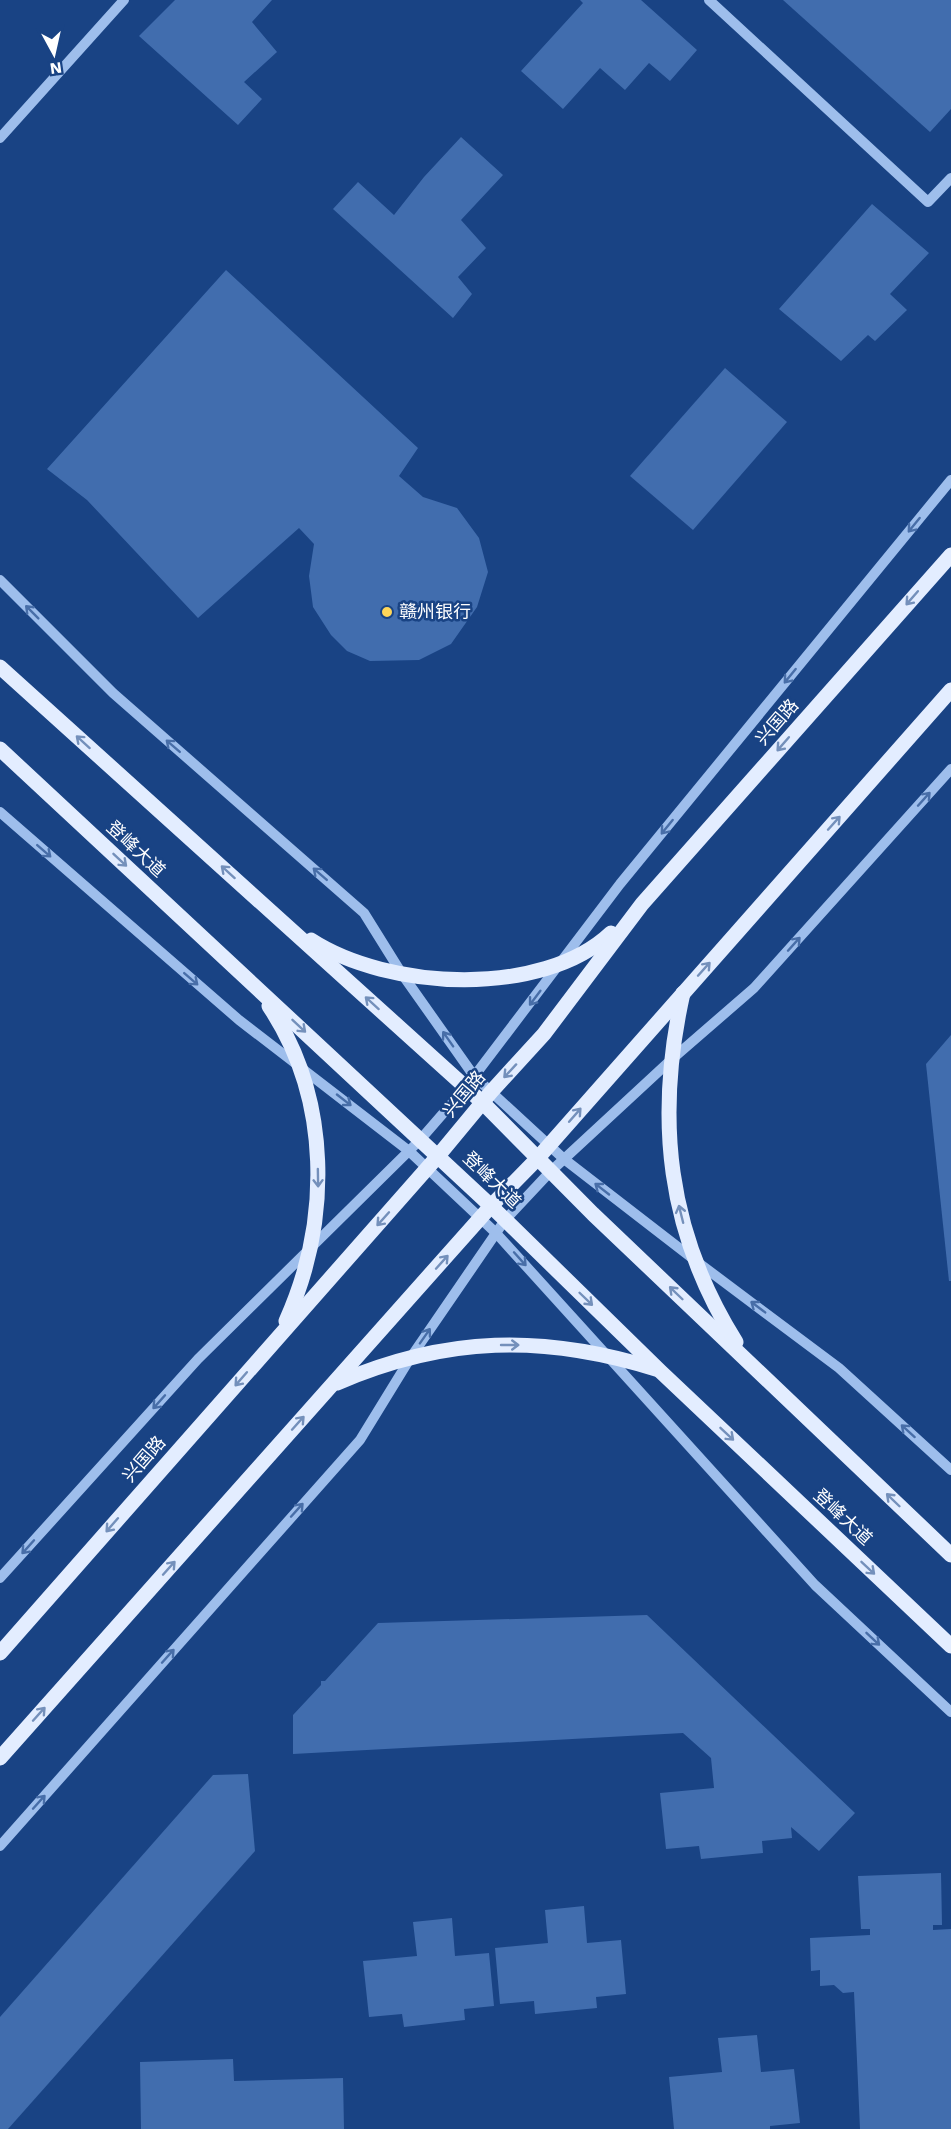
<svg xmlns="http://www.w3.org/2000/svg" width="951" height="2129" viewBox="0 0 951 2129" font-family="'Work Sans','Noto Sans SC',sans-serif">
<rect width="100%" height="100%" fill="#194384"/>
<g fill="#416dae">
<path d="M175,0h97l-20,22 25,30 -33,30 18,17 -24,26 -99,-89z"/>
<path d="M580,0h61l56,50 -27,31 -21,-18 -24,27 -25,-22 -37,41 -42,-38 62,-68z"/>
<path d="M783,0h168v109l-21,23z"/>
<path d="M461,137l42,38 -42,45 25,28 -28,29 14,17 -19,24 -120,-109 25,-27 36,33 30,-38z"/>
<path d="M872,204l57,49 -39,41 17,16 -32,31 -7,-6 -27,26 -62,-52z"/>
<path d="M226,270l192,178 -19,28 24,21 34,11 22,30 9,34 -11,35 -26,37 -32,16 -49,1 -23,-10 -16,-16 -18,-28 -4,-31 5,-32 -15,-16 -101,90 -111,-118 -40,-31z"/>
<path d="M725,368l62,54 -94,108 -63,-54z"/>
<path d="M951,1035v246h-2l-23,-217z"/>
<path d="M647,1615l208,198 -36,38 -28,-24 1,11 -30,3 1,12 -62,6 -2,-13 -33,3 -6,-56 54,-5 -3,-30 -28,-25 -390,21v-39l28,-30v-4h4l53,-58z"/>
<path d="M248,1774l7,77 -247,278h-8v-112l213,-242z"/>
<path d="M941,1873l1,52h-9v5l18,-1v200h-91l-6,-137 -11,1 -9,-8 -14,1v-16l-9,1 -1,-33 60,-3v-6h-9l-3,-53z"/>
<path d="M584,1906l3,37 34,-3 5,54 -30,3 1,11 -62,6 -1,-13 -34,3 -5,-56 53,-5 -3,-33z"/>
<path d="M452,1918l3,38 34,-3 5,53 -30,3 1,11 -61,7 -2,-13 -33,3 -6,-56 54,-5 -4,-34z"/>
<path d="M757,2035l4,37 33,-3 6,54 -30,3v3h-96l-5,-52 53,-5 -4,-34z"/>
<path d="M233,2059l1,22 109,-3 1,51h-203l-1,-67z"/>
</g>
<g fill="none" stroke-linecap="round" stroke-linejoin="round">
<g stroke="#9ebeec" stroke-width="10">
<path d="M709,0l219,202 23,-24"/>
<path d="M0,138l124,-138"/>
<path d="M0,580l113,113 251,220 38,61 72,102 90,83 132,102 143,107 112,102"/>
<path d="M0,812l239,208 170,131 87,82 319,352 136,127"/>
<path d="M0,1578l198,-219 222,-219 46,-53 154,-203 331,-404"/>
<path d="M0,1846l360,-406 51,-83 94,-137 45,-48 121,-112 83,-72 197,-219"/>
</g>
<g stroke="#e3edff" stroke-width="15">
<path d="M0,667l482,435 111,112 358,341"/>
<path d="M0,749l491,457 169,165 291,275"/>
<path d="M311,940c77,50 231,58 300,-7"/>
<path d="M683,993c-28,125 -16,239 53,349"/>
<path d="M269,1006c62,93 62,215 17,315"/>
<path d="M337,1383c109,-47 206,-49 319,-14"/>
<path d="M0,1653l438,-497 53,-64 53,-58 98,-130 309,-349"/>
<path d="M0,1758l491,-552 46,-47 414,-469"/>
</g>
</g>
<defs><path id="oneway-shaft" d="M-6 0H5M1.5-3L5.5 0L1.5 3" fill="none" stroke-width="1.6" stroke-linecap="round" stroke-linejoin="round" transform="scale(1.5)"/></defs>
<g stroke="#486ea8">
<use href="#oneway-shaft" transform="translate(914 525) rotate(129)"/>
<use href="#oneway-shaft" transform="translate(32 612) rotate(-135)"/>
<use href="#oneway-shaft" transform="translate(790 676) rotate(129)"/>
<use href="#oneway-shaft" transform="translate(173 746) rotate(-139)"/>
<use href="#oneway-shaft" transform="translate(924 799) rotate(-48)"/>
<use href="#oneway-shaft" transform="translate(667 827) rotate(129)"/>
<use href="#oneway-shaft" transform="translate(44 851) rotate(41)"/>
<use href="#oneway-shaft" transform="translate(320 874) rotate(-139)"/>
<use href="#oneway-shaft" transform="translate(794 944) rotate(-48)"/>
<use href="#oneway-shaft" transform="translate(191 979) rotate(41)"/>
<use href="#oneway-shaft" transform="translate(535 998) rotate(127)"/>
<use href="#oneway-shaft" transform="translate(448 1039) rotate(-125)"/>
<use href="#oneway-shaft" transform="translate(344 1100) rotate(38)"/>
<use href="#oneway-shaft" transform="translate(602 1189) rotate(-142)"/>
<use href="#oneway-shaft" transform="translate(520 1259) rotate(48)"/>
<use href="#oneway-shaft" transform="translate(758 1307) rotate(-143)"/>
<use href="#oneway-shaft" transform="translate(425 1336) rotate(-55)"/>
<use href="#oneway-shaft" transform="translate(159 1402) rotate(132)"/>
<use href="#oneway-shaft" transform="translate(908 1431) rotate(-138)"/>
<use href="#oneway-shaft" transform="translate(297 1510) rotate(-48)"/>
<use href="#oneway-shaft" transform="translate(28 1547) rotate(132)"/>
<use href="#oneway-shaft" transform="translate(873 1639) rotate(43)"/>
<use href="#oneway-shaft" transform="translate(168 1656) rotate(-48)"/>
<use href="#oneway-shaft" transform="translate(39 1802) rotate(-48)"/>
</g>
<g stroke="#7490bb">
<use href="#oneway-shaft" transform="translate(912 598) rotate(131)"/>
<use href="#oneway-shaft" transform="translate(83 742) rotate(-138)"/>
<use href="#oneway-shaft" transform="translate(783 744) rotate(131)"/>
<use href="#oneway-shaft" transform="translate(834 823) rotate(-48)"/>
<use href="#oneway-shaft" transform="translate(120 860) rotate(43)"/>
<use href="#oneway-shaft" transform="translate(228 872) rotate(-138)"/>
<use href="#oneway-shaft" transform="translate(704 969) rotate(-48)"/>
<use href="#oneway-shaft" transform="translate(372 1003) rotate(-138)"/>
<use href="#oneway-shaft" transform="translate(299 1026) rotate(43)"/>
<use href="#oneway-shaft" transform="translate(510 1071) rotate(133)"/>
<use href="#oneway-shaft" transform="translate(575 1115) rotate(-49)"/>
<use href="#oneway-shaft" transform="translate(318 1178) rotate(89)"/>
<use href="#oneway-shaft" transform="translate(681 1214) rotate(-104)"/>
<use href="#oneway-shaft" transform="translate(383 1219) rotate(132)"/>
<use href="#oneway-shaft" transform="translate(442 1262) rotate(-48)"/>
<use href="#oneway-shaft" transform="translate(676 1293) rotate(-136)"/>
<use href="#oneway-shaft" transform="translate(586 1299) rotate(44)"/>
<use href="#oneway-shaft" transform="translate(510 1345)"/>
<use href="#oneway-shaft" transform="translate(241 1379) rotate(131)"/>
<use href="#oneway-shaft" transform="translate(298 1423) rotate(-48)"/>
<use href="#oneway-shaft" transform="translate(727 1434) rotate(43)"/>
<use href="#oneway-shaft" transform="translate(893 1500) rotate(-136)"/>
<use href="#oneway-shaft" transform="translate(112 1525) rotate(131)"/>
<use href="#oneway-shaft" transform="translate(169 1568) rotate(-48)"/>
<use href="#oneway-shaft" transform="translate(868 1568) rotate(43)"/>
<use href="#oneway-shaft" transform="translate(39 1714) rotate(-48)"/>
</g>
<circle fill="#ffd659" stroke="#194384" stroke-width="2" cx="387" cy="612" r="6"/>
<g text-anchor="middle" stroke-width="5" stroke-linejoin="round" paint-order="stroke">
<g font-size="18" fill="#fff" stroke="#194384" text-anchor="start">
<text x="399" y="618">赣州银行</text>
</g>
<g font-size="18" fill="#fff" stroke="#194384">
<text transform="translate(777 722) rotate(-49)" y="6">兴国路</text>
<text transform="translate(136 849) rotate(43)" y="6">登峰大道</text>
<text transform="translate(464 1094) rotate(-50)" y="6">兴国路</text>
<text transform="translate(492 1180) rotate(44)" y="6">登峰大道</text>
<text transform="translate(144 1459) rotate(-49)" y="6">兴国路</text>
<text transform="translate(843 1517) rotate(43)" y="6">登峰大道</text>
</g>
</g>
<g transform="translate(54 54) rotate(172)" stroke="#194384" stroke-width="4.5" paint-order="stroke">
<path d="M0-4.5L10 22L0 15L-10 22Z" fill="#ffffff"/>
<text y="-9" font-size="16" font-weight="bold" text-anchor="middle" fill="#ffffff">N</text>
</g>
</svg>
